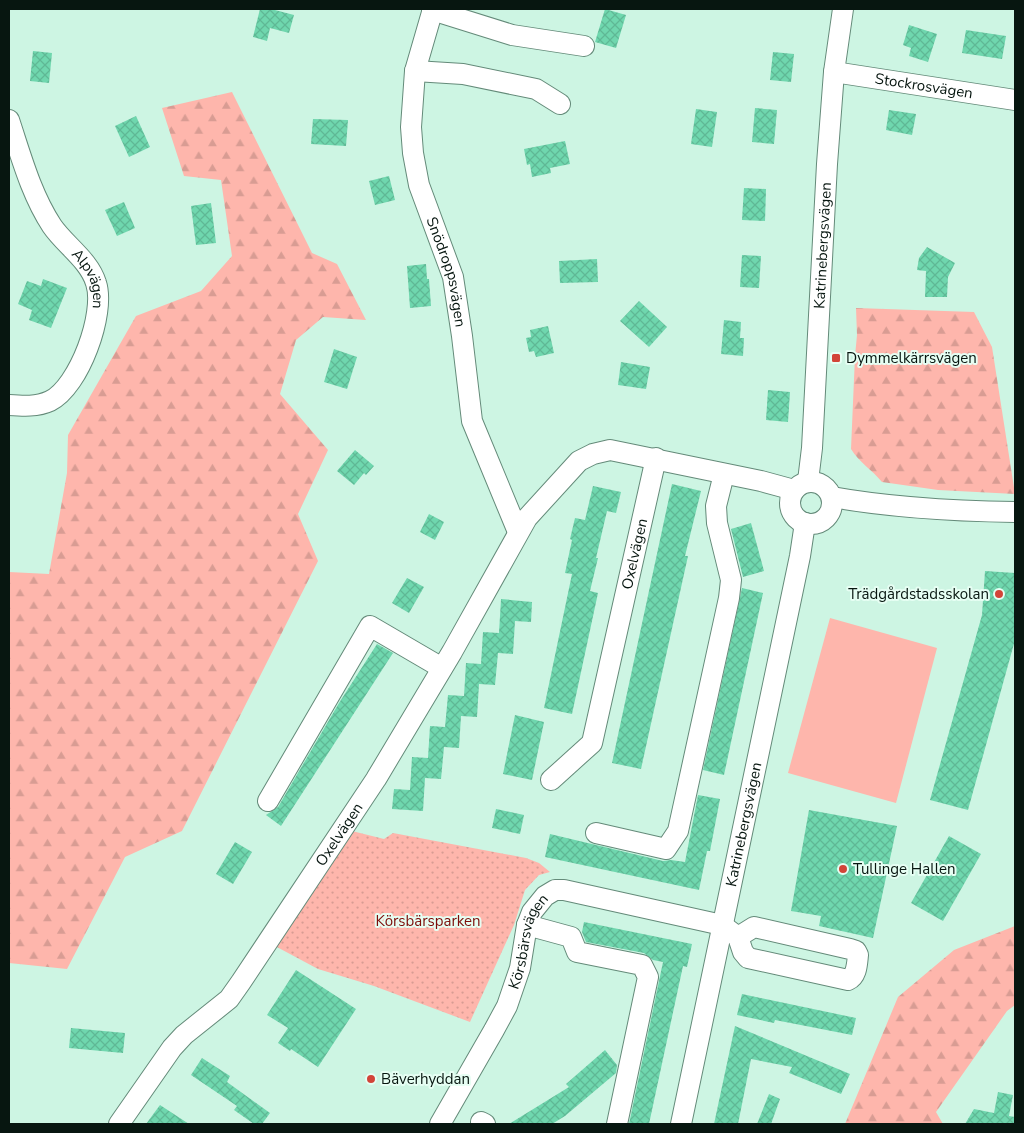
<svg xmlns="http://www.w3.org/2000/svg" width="1024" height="1133" viewBox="0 0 1024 1133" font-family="'Nunito Sans',sans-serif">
<defs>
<pattern id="forest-firs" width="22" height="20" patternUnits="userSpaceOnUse" patternTransform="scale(1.25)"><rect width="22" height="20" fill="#feb6ac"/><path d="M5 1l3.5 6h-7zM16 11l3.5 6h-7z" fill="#d89c93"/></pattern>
<pattern id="park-dots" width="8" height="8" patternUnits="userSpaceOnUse" patternTransform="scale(1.25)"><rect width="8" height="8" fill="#feb6ac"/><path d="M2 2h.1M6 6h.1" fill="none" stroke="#d89c93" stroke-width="1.8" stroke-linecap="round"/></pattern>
<pattern id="building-cross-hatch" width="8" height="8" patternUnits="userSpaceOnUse" patternTransform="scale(1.25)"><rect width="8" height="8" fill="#6fd7ae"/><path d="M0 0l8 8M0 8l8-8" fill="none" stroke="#5fb895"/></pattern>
</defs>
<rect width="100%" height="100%" fill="#cdf5e3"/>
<g fill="url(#forest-firs)">
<path d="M232,92l80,161 25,11 29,56 -43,-3 -27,23 -16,54 48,56 -30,64 20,47 -136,270 -57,26 -58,112 -58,-6v-391l40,2 18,-101 1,-38 68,-119 65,-25 31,-35 -11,-76 -37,-4 -22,-68z"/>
<path d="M856,308l118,4 18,35 23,147 -77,-4 -56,-8c-10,-12 -23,-20 -31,-33l4,-93 2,-21z"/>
<path d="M1015,926v79l-8,6 -71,101 7,12h-98l53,-127 56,-47z"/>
</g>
<path fill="url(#park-dots)" d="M352,831l32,8 9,-6 133,25 13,5 11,9 -11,3 -14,15 -11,35 -44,97 -96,-36 -56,-17 -43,-23z"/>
<path fill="#feb6ac" d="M830,618l107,30 -41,155 -108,-30z"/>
<g fill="url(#building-cross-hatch)">
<path d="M260,9h11l23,6 -5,18 -19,-5 -3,13 -14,-4z"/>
<path d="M605,9l21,6 -10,33 -21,-6z"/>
<path d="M909,25l28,9 -9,28 -19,-6 2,-8 -8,-3z"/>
<path d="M966,30l40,6 -4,23 -40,-6z"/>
<path d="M33,51l19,2 -3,30 -19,-2z"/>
<path d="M773,52l21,2 -3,28 -21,-2z"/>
<path d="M755,108l22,2 -3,34 -22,-2z"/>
<path d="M696,109l21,3 -5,35 -21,-3z"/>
<path d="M889,110l27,4 -4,21 -26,-5z"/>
<path d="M136,116l14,31 -21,10 -14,-31z"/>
<path d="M313,119l35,1 -2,26 -35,-2z"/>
<path d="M565,141l5,23 -20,4 1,5 -19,4 -2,-13 -3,1 -3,-16z"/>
<path d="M389,176l6,24 -20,5 -6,-24z"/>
<path d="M744,188l22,1 -1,32 -23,-1z"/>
<path d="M124,202l11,26 -18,8 -12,-26z"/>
<path d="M211,203l5,40 -20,2 -5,-39z"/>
<path d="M927,247l28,16 -7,14 -1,20h-22l1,-26 -9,-1 2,-12z"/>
<path d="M742,255l19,1 -2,32 -19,-1z"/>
<path d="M597,259l1,23 -38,1 -1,-22z"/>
<path d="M426,264l1,15h2l2,27 -21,2 -3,-42z"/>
<path d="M43,279l24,9 -16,40 -22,-8 3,-10 -14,-6 9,-23 14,5z"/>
<path d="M639,301l28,26 -18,20 -29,-26z"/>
<path d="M724,320l17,2 -1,16h4l-1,18 -22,-2z"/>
<path d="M548,326l6,27 -18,4 -2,-6 -5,1 -3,-14 5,-1 -1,-7z"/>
<path d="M334,349l23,8 -10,32 -23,-7z"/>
<path d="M621,362l29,5 -4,22 -28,-4z"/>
<path d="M768,390l22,2 -2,30 -22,-2z"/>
<path d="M355,450l19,16 -8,9 -2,-2 -10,12 -17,-14z"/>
<path d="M672,484l29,7 -16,65h3l-47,213 -29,-6z"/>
<path d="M593,486l28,6 -5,21 -9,-2 -11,47h2l-8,33 8,2 -26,121 -28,-6 28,-134 -7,-1 7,-33 -2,-1 5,-21 10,2z"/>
<path d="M429,514l15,8 -9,18 -15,-8z"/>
<path d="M751,523l13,48 -21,6 -12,-48z"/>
<path d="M985,571l30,2v67l-47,170 -38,-10 52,-185z"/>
<path d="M407,578l17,9 -15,26 -17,-10z"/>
<path d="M742,588l21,5 -39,182 -21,-5z"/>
<path d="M501,599l31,3 -1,20 -16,-1 -2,33 -15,-1 -3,32 -16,-1 -2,33 -16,-1 -2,32 -15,-1 -3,32 -16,-1 -2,33 -31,-2 2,-20 16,1 2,-33 16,1 2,-32 15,1 3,-32 16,1 2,-33 15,1 2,-32 16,1z"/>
<path d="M377,644l16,9 -112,173 -15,-11 12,-8 61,-104z"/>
<path d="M515,715l29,7 -12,58 -29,-6z"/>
<path d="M698,795l22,4 -10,52h-3l-8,39 -154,-33 5,-23 113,27 8,-1 14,2z"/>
<path d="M496,809l28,6 -4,19 -28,-6z"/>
<path d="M809,810l88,16 -24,112 -54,-12 2,-10 -30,-5z"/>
<path d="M949,836l32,18 -38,67 -32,-18z"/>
<path d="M235,842l17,10 -19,32 -17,-10z"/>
<path d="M584,922l108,22 -5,23 -4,-1 -34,158h-20l34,-162 -10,-2 -9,-7 -58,-11 -4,-10z"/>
<path d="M296,970l60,39 -38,58 -27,-18 -1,2 -12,-8 10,-15 -21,-13z"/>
<path d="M742,994l114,24 -4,17 -77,-15 -1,3 -37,-8z"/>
<path d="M735,1026l115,48 -9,20 -52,-21 3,-6 -41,-8 -13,65h-24z"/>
<path d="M71,1028l54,5 -2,20 -54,-5z"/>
<path d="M605,1050l12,15 -1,8 -51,43 -13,8h-43l60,-37 -3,-3z"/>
<path d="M202,1058l28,18 -3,6 43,31 -8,11h-8l-20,-14 3,-4 -46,-31z"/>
<path d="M998,1092l15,3 -4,21 6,1v7h-50l9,-15 20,4z"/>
<path d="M769,1094l11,5 -9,25h-14z"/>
<path d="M160,1105l29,19h-43z"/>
</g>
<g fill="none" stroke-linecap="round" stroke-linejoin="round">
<g stroke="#648a79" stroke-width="22">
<g id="minor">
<path id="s1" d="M433,9l-18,62 -4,56 2,26 6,32 34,92 9,59 10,85 46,111"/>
<path d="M432,10l80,25 72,11"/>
<path d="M415,71l48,3 73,15 24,15"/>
<path id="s2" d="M834,72l181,28"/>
<path id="s3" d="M9,120c12,36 22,74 43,106 13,19 37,34 44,57 10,30 -17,104 -46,118 -13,6 -27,5 -41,4"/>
<path id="s4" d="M808,481l4,-33 15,-284 7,-92 9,-63"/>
<circle cx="811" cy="503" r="21"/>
<path d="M832,497c61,11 122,14 183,15"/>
<path id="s5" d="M551,780l41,-37 64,-285"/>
<path d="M268,801l102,-175 72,42"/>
<path d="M596,833l70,16 12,-18 51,-233 2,-18 -14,-57 -1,-17 8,-32"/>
<path d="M527,925l44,12 6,15 65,13 6,12 -31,147"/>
<path d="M481,1122l4,2"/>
<path id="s6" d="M119,1124l53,-76 12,-13 45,-36 12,-17 135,-203 76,-127 75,-134 52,-57 14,-7 17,-4 151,31 33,9"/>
<path id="s7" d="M440,1124l54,-94 13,-24 13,-38 7,-43 5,-13 13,-16 10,-6h9l158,35 16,12 5,15 5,6 100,22c9,-4 9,-16 10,-25l-2,-4 -6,-2 -96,-22 -16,10"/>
<path id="s8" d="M681,1124l119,-568 5,-33"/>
</g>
</g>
<use href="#minor" stroke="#fff" stroke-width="20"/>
</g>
<g fill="#d24438" stroke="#e6fef3" stroke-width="2">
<rect x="831" y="353" width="10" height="10" rx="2.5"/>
<circle cx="999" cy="594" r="5"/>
<circle cx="843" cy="869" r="5"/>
<circle cx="371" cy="1079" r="5"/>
</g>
<g text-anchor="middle" stroke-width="4" stroke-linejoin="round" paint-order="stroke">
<g font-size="15" fill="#071610" stroke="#e6fef3">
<text dy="5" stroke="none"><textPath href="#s2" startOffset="91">Stockrosvägen</textPath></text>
<text dy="5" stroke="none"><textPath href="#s4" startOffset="236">Katrinebergsvägen</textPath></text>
<text dy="5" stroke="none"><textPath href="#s1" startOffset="271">Snödroppsvägen</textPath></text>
<text dy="5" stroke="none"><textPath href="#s3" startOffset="181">Alpvägen</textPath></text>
<text dy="5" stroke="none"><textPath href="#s5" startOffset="249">Oxelvägen</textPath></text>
<text dy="5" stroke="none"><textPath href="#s8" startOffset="306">Katrinebergsvägen</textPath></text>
<text dy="5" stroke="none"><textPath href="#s6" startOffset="366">Oxelvägen</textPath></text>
<text dy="5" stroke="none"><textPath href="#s7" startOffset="204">Körsbärsvägen</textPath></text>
</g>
<g font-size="15" fill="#071610" stroke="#e6fef3" text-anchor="start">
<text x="846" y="363">Dymmelkärrsvägen</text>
<text x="989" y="599" text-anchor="end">Trädgårdstadsskolan</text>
<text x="853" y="874">Tullinge Hallen</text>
<text x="381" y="1084">Bäverhyddan</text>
</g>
<g font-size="15" fill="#7d0e0a" stroke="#e6fef3">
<text x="428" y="926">Körsbärsparken</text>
</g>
</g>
<rect width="1024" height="1133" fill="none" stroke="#071610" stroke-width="20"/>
</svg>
